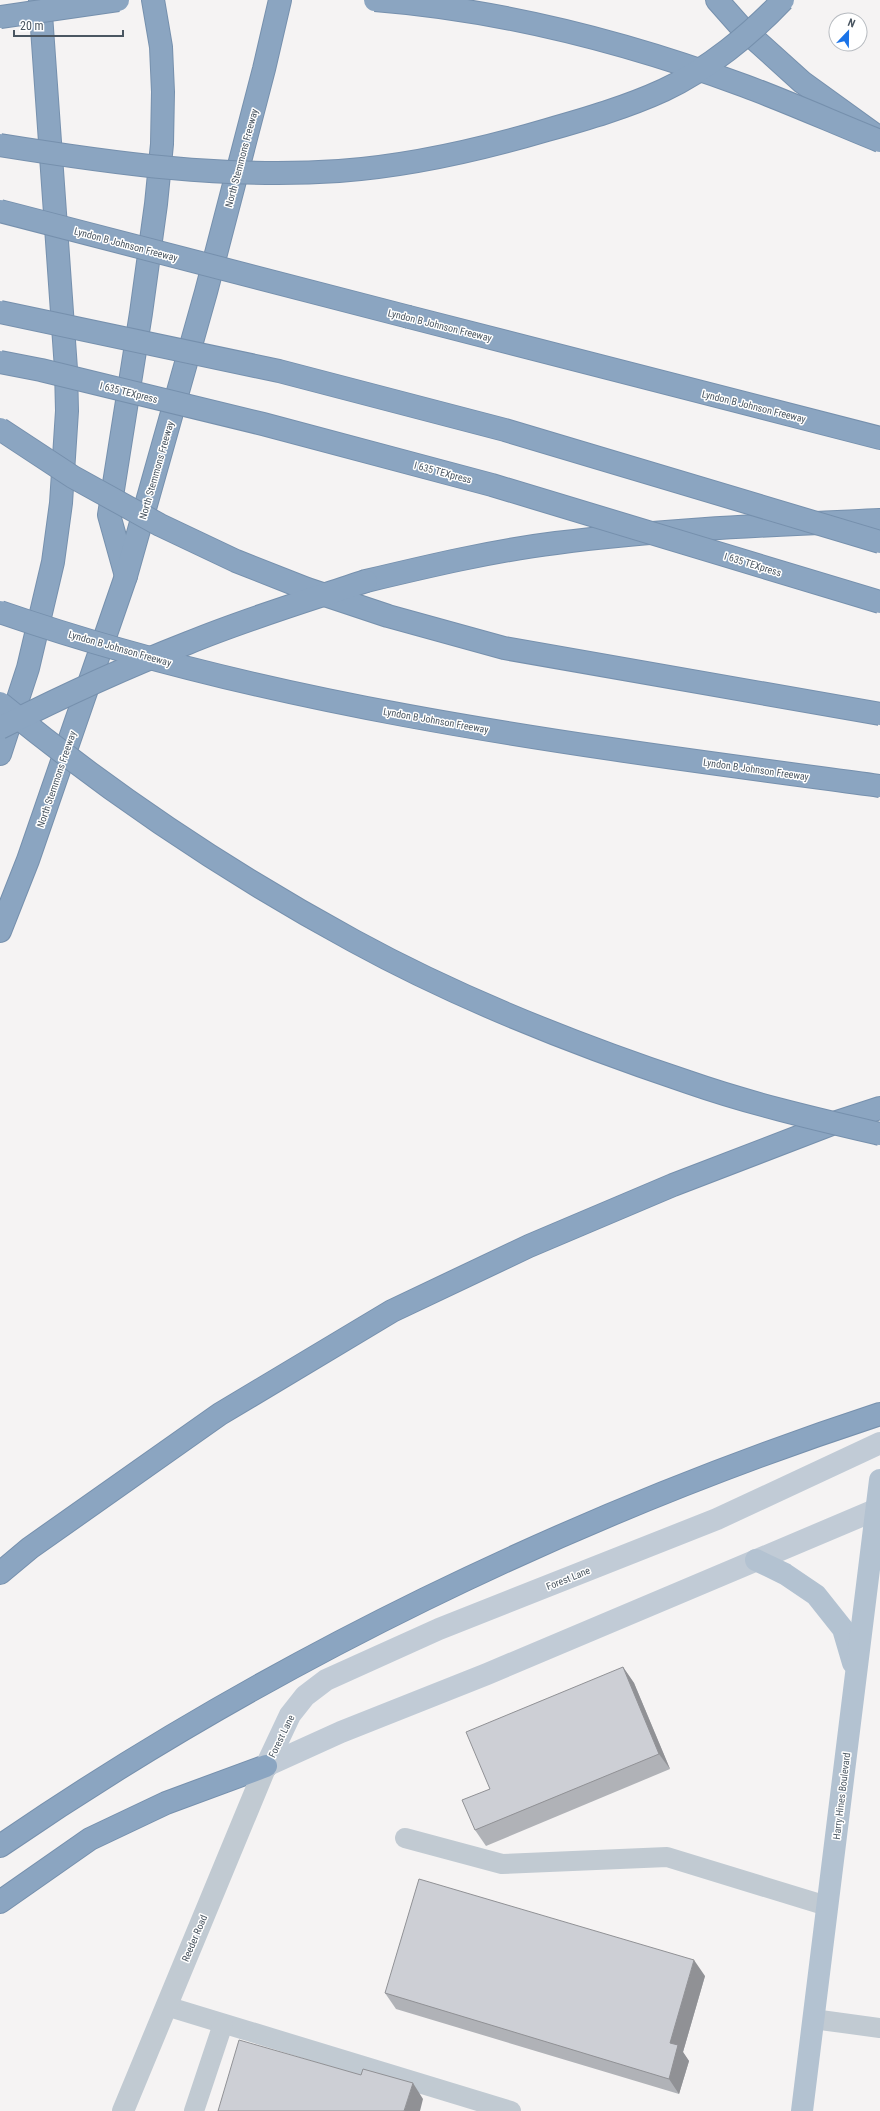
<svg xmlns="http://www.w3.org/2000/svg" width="880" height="2111" viewBox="0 0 880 2111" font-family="'Roboto Condensed',sans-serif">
<rect width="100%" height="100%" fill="#f5f3f3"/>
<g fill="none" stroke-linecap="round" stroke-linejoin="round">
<g stroke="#7690ad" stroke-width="24">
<g id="motorway">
<path d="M717,0l23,26 62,56 72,52"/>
<path d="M409,317l471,121"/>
<path d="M126,576l-17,-61 32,-202 15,-109 6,-60 1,-52 -2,-45 -8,-47"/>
<path d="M366,581c63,-15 126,-30 190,-38 107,-14 216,-18 324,-23"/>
<path d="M0,754l28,-86 25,-106 8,-59 6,-92 -1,-42 -26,-369"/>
<path d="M0,931l28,-71 98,-284 80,-284 58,-223 16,-69"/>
<path d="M0,1573l30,-25 190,-134 172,-103 137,-65 144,-61 164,-63 43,-14"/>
<path d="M0,1846c267,-183 572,-331 880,-432"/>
<path d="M0,1902l90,-63 76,-36 100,-37"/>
</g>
</g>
<g stroke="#c1cad2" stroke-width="20">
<path d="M405,1838l97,26 165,-7 160,49"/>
<path d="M166,2006l345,105"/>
<path d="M813,2019l67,9"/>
<path d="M194,2111l29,-87"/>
</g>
<path stroke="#c1cad2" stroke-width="22" d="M123,2111l143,-345"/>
<g stroke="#c1cbd6" stroke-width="22">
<path d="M266,1766l24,-51 15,-19 21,-16 113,-51 278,-110 163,-76"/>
<path d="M266,1766l75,-34 146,-58 393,-166"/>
</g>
<g stroke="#b3c2d1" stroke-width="22">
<path d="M756,1560l29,14 31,21 27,34 10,34"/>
<path d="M802,2111l78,-631"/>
</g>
<use href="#motorway" stroke="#8ba5c1" stroke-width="22"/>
<g stroke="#7690ad" stroke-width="24" stroke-linecap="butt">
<g id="motorway-bridge">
<path d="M375,0c127,10 251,42 370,86 46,17 90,37 135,55"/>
<path d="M0,17l118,-17"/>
<path d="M0,145c112,18 225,34 339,26 70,-5 140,-21 208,-41 39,-11 80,-23 117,-40 43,-20 87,-56 119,-90"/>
<path d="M0,211l409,106"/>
<path d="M0,312l279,59 226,59 375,112"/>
<path d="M0,362l41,8 222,54 229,61 388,117"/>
<path d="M0,429l73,48 87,48 76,36 71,28 81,27 116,32 376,66"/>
<path d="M0,612c283,98 584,134 880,174"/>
<path d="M0,703c112,92 227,169 354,238 106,58 220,103 334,141 63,22 128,37 192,52"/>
<path d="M0,728c61,-31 124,-60 188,-85 58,-24 118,-42 178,-62"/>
</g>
</g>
<use href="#motorway-bridge" stroke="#8ba5c1" stroke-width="22"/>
</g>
<g fill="#b0b2b7">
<path d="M623,1667l11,16 36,86 -184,77 -11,-16 15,-41z"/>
<path d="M705,1976l-22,76 6,9 -10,33 -283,-85 -11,-16z"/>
</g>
<g fill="#909195">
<path d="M623,1667l11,16 36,86 -11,-15z"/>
<path d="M694,1960l11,16 -22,76 6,9 -10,33 -10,-15 1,-36z"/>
<path d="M413,2083l10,16 -3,12h-16z"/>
</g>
<g fill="#cdcfd5" stroke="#909195">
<path d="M623,1667l36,87 -184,76 -13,-30 28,-11 -24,-57z"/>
<path d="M419,1879l275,81 -24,83 8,2 -9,34 -284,-86z"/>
<path d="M239,2040l122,35 2,-6 50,14 -9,28h-186z"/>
</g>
<g text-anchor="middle" stroke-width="3" stroke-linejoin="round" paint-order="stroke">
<g font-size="10" fill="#4a5661" stroke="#fff">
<text transform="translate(241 158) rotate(-75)" y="4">North Stemmons Freeway</text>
<text transform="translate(126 244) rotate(15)" y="4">Lyndon B Johnson Freeway</text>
<text transform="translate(440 325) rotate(14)" y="4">Lyndon B Johnson Freeway</text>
<text transform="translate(129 392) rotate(14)" y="4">I 635 TEXpress</text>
<text transform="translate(754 406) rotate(14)" y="4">Lyndon B Johnson Freeway</text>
<text transform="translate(156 470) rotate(-74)" y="4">North Stemmons Freeway</text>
<text transform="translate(443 472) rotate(15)" y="4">I 635 TEXpress</text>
<text transform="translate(753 564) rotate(17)" y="4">I 635 TEXpress</text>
<text transform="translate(120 648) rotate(16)" y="4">Lyndon B Johnson Freeway</text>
<text transform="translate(436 720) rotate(10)" y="4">Lyndon B Johnson Freeway</text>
<text transform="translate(756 769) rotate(8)" y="4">Lyndon B Johnson Freeway</text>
<text transform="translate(56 779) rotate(-71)" y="4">North Stemmons Freeway</text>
<text transform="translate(568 1578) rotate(-22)" y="4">Forest Lane</text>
<text transform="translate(281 1736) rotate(-64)" y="4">Forest Lane</text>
<text transform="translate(841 1796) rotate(-83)" y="4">Harry Hines Boulevard</text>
<text transform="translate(194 1938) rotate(-67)" y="4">Reeder Road</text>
</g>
</g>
<g transform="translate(848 32) rotate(22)"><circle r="19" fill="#ffffff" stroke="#b7bbc0"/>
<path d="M0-3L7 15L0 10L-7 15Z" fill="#1a73e8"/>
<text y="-6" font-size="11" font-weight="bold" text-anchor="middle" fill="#4a5661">N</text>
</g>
<path d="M14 30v6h109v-6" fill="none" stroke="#4a5661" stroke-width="2"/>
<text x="20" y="30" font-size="12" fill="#4a5661" stroke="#ffffff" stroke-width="3" paint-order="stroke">20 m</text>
</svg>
